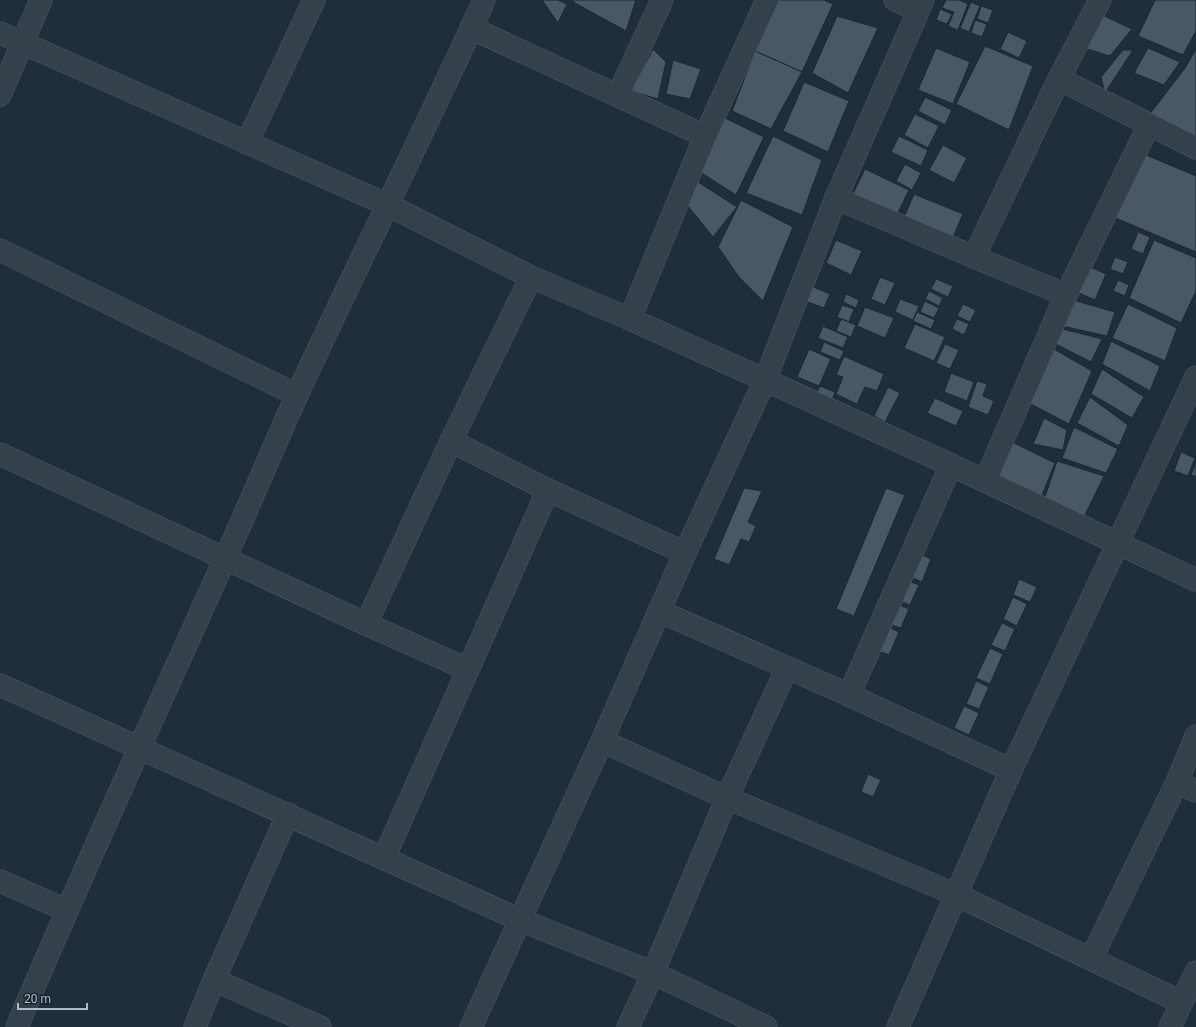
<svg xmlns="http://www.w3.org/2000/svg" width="1196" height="1027" viewBox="0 0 1196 1027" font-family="Roboto,sans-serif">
<rect width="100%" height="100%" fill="#202e39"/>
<g fill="#485965" stroke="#1b2730">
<path d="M542,0h16l9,4 -9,19z"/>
<path d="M574,0h62l-10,31 -53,-29z"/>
<path d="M777,0h47l9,4 -31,68 -47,-21z"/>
<path d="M946,0h13l9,4 -10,26 -10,-4 6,-14 -12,-4z"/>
<path d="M1155,0h41v31l-13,24 -45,-19z"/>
<path d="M971,2l9,4 -11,26 -9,-4z"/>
<path d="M981,6l12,4 -5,13 -11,-4z"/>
<path d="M940,9l12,5 -5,10 -11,-4z"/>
<path d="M1102,15l30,14 -22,27 -23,-7z"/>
<path d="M837,16l41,12 -30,65 -36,-20z"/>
<path d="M975,20l12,4 -5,13 -11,-4z"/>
<path d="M1008,32l19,9 -8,17 -19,-9z"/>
<path d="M985,46l48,20 -24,64 -53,-26z"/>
<path d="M936,48l34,14 -17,42 -35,-14z"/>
<path d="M1148,48l32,14 -16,23 -30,-12z"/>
<path d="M653,49l13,13 -8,37 -27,-8z"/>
<path d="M1196,49v88l-47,-22 36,-47z"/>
<path d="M1123,50h10l-28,43 -4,-16z"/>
<path d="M755,51l47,21 -31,57 -39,-18z"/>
<path d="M673,60l28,9 -11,30 -24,-5z"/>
<path d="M804,82l45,19 -21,51 -45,-21z"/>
<path d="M925,97l27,13 -7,15 -27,-14z"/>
<path d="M915,114l24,12 -11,22 -24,-13z"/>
<path d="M725,118l39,19 -28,58 -36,-23z"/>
<path d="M773,136l49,24 -20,55 -56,-22z"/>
<path d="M899,136l29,14 -7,16 -30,-14z"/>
<path d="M943,145l24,13 -13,25 -25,-13z"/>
<path d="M1144,154l52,22v76l-83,-35z"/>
<path d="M905,164l16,9 -9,17 -16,-9z"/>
<path d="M865,169l44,21 -14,29 -44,-21z"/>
<path d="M689,176l48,31 -24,30 -26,-32z"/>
<path d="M914,194l49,20 -12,28 -49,-20z"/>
<path d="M741,200l52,27 -30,74 -24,-24 -21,-30z"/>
<path d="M1138,232l12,5 -7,17 -12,-5z"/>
<path d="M836,240l26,11 -11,24 -25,-12z"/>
<path d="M1154,240l42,18v33l-15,32 -52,-25z"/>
<path d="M1115,257l13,5 -5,12 -13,-5z"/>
<path d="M1088,266l18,8 -11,26 -18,-8z"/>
<path d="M880,277l15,6 -10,22 -14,-6z"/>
<path d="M936,279l17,7 -5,11 -17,-8z"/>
<path d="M1118,280l11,5 -4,11 -12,-5z"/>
<path d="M806,284l24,10 -6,14 -24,-9z"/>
<path d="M929,291l14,7 -4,8 -14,-7z"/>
<path d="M846,294l13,6 -3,8 -13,-6z"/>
<path d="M900,299l19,7 -6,14 -18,-8z"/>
<path d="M1073,300l42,12 -8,24 -45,-10z"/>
<path d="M925,301l14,7 -5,10 -14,-6z"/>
<path d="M963,304l13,6 -6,12 -13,-6z"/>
<path d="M1128,304l49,24 -12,33 -53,-23z"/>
<path d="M842,305l12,4 -5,13 -12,-5z"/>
<path d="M865,307l29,11 -9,20 -28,-12z"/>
<path d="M917,312l18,8 -4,9 -18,-8z"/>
<path d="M841,319l15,6 -5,12 -15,-6z"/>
<path d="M957,319l12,5 -5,11 -12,-6z"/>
<path d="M915,324l30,13 -11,24 -30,-13z"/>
<path d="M823,326l25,11 -5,11 -25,-10z"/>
<path d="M1059,328l43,11 -11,23 -39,-20z"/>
<path d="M1111,341l49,25 -10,25 -48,-27z"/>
<path d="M824,342l20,9 -4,9 -20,-8z"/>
<path d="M945,344l14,6 -9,19 -14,-6z"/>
<path d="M1052,348l40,23 -23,53 -42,-22z"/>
<path d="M809,349l22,10 -12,27 -22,-9z"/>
<path d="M844,356l40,18 -7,17 -12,-4 -8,17 -21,-10 7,-17 -7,-2z"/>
<path d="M1102,369l42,28 -12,21 -41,-24z"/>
<path d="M951,373l23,9 -7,19 -23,-9z"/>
<path d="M977,381l10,3 -4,12 11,5 -6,14 -20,-8z"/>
<path d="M820,386l15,6 -4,11 -16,-7z"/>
<path d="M888,387l12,6 -15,29 -11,-6z"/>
<path d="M1090,397l38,28 -9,21 -42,-23z"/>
<path d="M935,398l28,13 -7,15 -29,-13z"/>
<path d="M1044,418l23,12 -4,20 -30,-6z"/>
<path d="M1074,427l44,22 -12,24 -44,-15z"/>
<path d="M1010,441l45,22 -15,37 -46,-22z"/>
<path d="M1181,452l14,6 -7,18 -14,-5z"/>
<path d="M1057,461l47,15 -20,41 -40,-17z"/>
<path d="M1196,462v15l-5,-2z"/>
<path d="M744,488l18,3 -14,31 8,4 -7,16 -8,-3 -12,26 -15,-6z"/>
<path d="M886,488l19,7 -51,121 -18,-7z"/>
<path d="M917,553l14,6 -9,23 -14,-6z"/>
<path d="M904,579l15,6 -9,20 -14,-6z"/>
<path d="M1019,579l18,8 -7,15 -17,-7z"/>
<path d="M1013,597l14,7 -10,22 -14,-7z"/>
<path d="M894,603l15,6 -8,19 -15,-5z"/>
<path d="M1002,623l13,6 -10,22 -14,-6z"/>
<path d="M884,625l15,7 -10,23 -16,-6z"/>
<path d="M990,648l13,6 -13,30 -14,-6z"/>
<path d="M976,681l13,6 -10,22 -13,-5z"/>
<path d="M964,706l15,7 -10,22 -15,-7z"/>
<path d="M868,774l13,6 -8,17 -12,-5z"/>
</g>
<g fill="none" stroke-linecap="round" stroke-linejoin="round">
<g stroke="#515e67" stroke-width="23">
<g id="minor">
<path d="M895,0l23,11"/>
<path d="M471,28l234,108"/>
<path d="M0,33l388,172 143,72 99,42 135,61 186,85 245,115"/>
<path d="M1059,79l137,69"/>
<path d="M0,95l41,-95"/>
<path d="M618,95l44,-95"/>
<path d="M247,143l67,-143"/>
<path d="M836,198l138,59 92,38"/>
<path d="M0,250l297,145"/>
<path d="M974,257l85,-178 41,-79"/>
<path d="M630,319l75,-183 62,-136"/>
<path d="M451,441l97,49 137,63"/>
<path d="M0,454l366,170 101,45"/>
<path d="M985,481l81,-186 83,-170"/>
<path d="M659,611l190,84 162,75"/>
<path d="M366,624l85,-183 80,-164"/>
<path d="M0,685l520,235 133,53 113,54"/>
<path d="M849,695l102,-230"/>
<path d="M602,741l125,57 230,97 224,107"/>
<path d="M1177,782l19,9"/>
<path d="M384,858l164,-368"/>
<path d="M0,881l66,29"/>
<path d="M1091,959l86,-177 19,-46"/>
<path d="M214,980l106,47"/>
<path d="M17,1027c66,-157 137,-311 207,-466 25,-55 48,-111 73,-166 61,-132 127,-262 187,-395"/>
<path d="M195,1027l19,-47 74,-166"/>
<path d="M471,1027l131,-286 83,-188 80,-173 71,-182 87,-198"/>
<path d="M628,1027l25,-54 74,-175 60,-130"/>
<path d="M898,1027l113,-257 185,-393"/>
<path d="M1170,1027l26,-55"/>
</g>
</g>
<use href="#minor" stroke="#34404a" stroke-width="22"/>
</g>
<path d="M18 1003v6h69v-6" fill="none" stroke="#aebbc6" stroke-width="2"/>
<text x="24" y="1003" font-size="12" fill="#aebbc6" stroke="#19252e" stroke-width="3" paint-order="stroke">20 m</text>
</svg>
